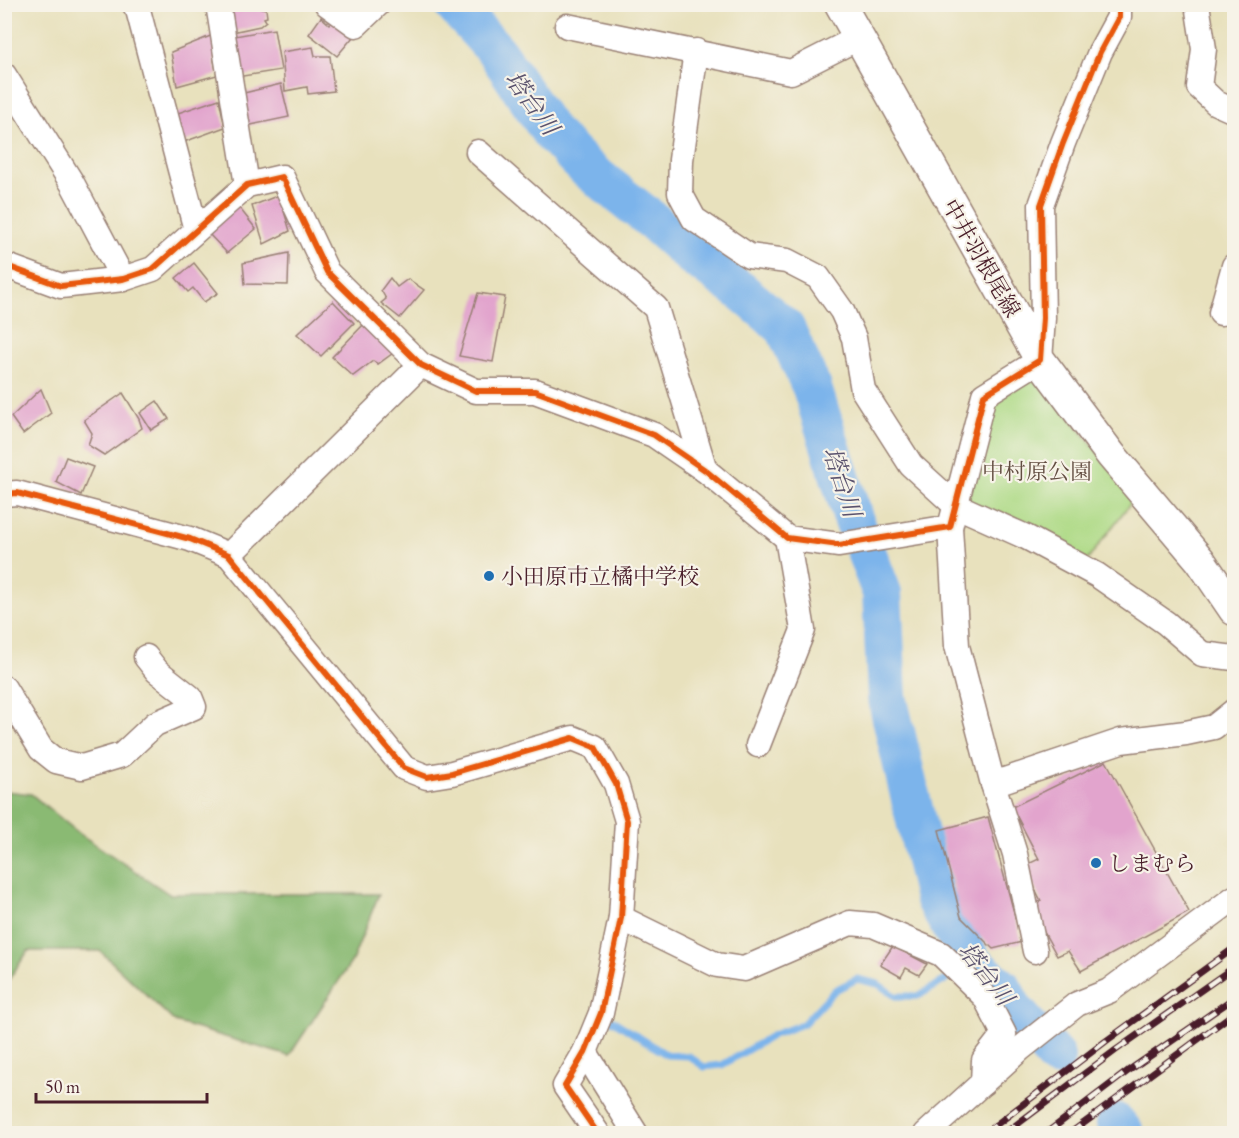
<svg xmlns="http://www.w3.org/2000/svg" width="1239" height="1138" viewBox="0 0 1239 1138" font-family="'EB Garamond','Noto Serif JP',serif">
<rect width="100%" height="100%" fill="#f7f3e8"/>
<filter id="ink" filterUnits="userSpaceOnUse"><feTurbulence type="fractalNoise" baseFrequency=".0167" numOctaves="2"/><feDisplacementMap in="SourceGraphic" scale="12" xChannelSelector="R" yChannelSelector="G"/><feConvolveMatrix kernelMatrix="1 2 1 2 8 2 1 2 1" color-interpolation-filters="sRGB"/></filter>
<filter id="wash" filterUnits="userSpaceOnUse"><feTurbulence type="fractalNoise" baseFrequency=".008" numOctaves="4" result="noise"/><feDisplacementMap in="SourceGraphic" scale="24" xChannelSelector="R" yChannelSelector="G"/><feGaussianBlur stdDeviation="1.35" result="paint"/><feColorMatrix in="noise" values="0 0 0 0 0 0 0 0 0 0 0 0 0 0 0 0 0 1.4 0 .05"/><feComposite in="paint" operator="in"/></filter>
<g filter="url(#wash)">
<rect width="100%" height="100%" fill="#e8e1bd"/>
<path fill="#aeda86" stroke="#7c7c58" stroke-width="1.5" d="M1036,376l99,121 -49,65 -119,-61 28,-100z"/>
<path fill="#8aba73" stroke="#6a6c4f" stroke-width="1.5" d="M5,791l26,3 49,40 89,60h210l-27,67 -63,95 -114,-34 -75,-71h-72l-23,34z"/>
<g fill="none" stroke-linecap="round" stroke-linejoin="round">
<path stroke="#7bb4eb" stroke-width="7" d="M606,1016l61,39 22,1 15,11 18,-2 51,-30 30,-11 32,-34 22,-11 21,5 17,12h23l55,-32"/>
<g stroke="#7bb4eb" stroke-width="40">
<path d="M453,4l43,47 55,82 36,36 66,52 38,34 50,36 44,37 27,60 41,130 29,75 5,104 47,201 39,66 29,24 12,22 41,47"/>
<path d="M1116,1123l9,11"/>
</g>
</g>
<g id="blocks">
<g fill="#e2a4cd">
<path d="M225,4h19l22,5 1,8 -3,1 2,3 -6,5 -28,6z"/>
<path d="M321,17l8,7 5,-5 19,18 -16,19 -28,-22z"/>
<path d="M274,29l7,41 -44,7 -8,-40z"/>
<path d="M213,35l7,20 -6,5 3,15 -40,11 -6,-34z"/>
<path d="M313,47l2,9h15l4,35 -26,3 -1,-7 -22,4 -3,-39z"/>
<path d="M281,84l8,33 -43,9 -6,-32z"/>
<path d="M219,99l6,28 -44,16 -9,-28z"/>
<path d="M279,195l11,36 -26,13 -12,-38z"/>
<path d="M237,205l19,24 -29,24 -19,-20z"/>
<path d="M289,253l-1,32 -43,-1 -2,-21z"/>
<path d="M194,263l24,30 -14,9 -11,-14 -5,4 -12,-14z"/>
<path d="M390,278l7,9 11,-8 16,11 -24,28 -19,-15 5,-4 -5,-9z"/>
<path d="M478,293l27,4 -12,65 -34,-6z"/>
<path d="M333,301l21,22 -33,33 -24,-22z"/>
<path d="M366,322l34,26 -22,16 -5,-3 -20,15 -21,-19z"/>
<path d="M41,389l10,24 -28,21 -12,-17z"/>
<path d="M123,393l16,26 3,9 -38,27 -16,-10 4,-12 -8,-13z"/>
<path d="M157,401l12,18 -18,11 -11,-17z"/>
<path d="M66,457l27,10 -12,28 -25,-13z"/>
<path d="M1106,761l83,151 -108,59 -13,-20 -11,5 -27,-50 11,-5 -17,-35 15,-7 -27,-52z"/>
<path d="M988,817l34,125 -29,7 -32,-32 -22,-87z"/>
<path d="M893,946l34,18 -8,11 -13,-7 -5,9 -21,-12z"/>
</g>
</g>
</g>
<g filter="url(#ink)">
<use href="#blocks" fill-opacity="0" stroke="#998074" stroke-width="1.5"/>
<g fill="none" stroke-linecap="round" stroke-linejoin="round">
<g stroke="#998074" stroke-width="27">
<g id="minor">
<path d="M134,4l4,6 58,220"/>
<path d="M218,4l29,181"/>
<path d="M327,4l29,21 22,-21"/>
<path d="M1197,4l7,45 -5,38 17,16 18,8"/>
<path d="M567,26l224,46 67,-34"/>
<path d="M696,51l-15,109 -1,33 14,26 55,37 38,5 31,16 24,34 12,27 9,52 48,75 44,40 71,32 71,38 69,48 36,31 32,4"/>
<path d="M4,75l68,108 51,96"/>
<path d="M478,152l178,156 49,162"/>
<path d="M4,265l57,21 62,-7 30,-10 94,-84 35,-8 45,95 94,93 55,26h59l119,44 51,35 82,68 52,7 111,-18 34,-132 56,-35 3,-42 -2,-113 22,-62 37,-91 19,-35v-13"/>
<path d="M1221,313l13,-47"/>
<path d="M4,494l13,-1 173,46 39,16 175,213 23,9 25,-4 121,-35 22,9 21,37 11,37 -6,97 -20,95 -16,39 -20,34 33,48"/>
<path d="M950,527l7,119 36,138 22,70 20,97"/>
<path d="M229,555l192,-190"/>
<path d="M4,688l37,61 15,12 26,6 40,-12 33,-31 39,-17 -4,-10 -33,-26 -11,-14"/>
<path d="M758,745l45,-115 -16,-92"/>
<path d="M993,784l128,-43 65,-8 28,-6 20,-16"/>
<path d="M621,918l96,47 27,4 106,-46 23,2 68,29 44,43 19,37 -20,26 -1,23"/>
<path d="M585,1052l51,82"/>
<path d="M926,1134l94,-85 57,-45 32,-13 125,-93"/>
</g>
</g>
<g stroke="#998074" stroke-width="33">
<path id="major" d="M840,4l200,356 71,95 89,105 34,50"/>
</g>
<use href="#minor" stroke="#fff" stroke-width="24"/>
<use href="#major" stroke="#fff" stroke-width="30"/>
<g stroke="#4a1f2b" stroke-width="7">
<g id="rail">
<path d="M984,1134l122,-93 128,-93"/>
<path d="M1004,1134l112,-84 118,-83"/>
<path d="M1045,1134l83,-63 106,-73"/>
<path d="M1069,1134l165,-121"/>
</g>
</g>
<use href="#rail" stroke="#f7f3e8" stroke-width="4.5" stroke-dasharray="14" stroke-linecap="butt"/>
<g stroke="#f7f3e8" stroke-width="10">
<g id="cycleway">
<path d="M4,265l57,21 62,-7 30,-10 94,-84 35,-8 45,95 94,93 55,26h59l119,44 51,35 82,68 52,7 111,-18 34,-132 56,-35 3,-42 -2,-113 22,-62 37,-91 19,-35v-13"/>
<path d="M4,494l13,-1 173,46 39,16 175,213 23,9 25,-4 121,-35 22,9 21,37 11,37 -6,97 -20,95 -16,39 -20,34 33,48"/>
</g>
</g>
<use href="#cycleway" stroke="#e8590c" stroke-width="6"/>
</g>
</g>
<g fill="#1f6fb2" stroke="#f7f3e8" stroke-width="2">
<circle cx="489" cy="576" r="6"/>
<circle cx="1096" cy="863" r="6"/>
</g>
<g text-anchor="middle" stroke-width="4.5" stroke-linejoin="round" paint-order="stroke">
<g font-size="22" fill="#4a1f2b" stroke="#f7f3e8">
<text transform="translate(982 258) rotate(60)" y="8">中井羽根尾線</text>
</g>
<g font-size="22" fill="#634e42" stroke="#f7f3e8">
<text x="1037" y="479">中村原公園</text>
</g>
<g font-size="22" fill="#4a1f2b" stroke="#f7f3e8" text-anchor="start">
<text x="501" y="584">小田原市立橘中学校</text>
<text x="1108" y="871">しまむら</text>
</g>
<g font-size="24" font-style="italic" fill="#5b536e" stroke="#f7f3e8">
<text transform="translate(532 103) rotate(54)" y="8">塔台川</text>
<text transform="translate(842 482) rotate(72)" y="8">塔台川</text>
<text transform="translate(986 974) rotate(52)" y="8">塔台川</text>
</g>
</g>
<rect width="1239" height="1138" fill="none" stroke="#f7f3e8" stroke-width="24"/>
<path d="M36 1093v9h171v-9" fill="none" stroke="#4a1f2b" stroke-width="3"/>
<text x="45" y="1093" font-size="18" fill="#4a1f2b" stroke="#f7f3e8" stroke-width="4.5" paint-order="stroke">50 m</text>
</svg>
